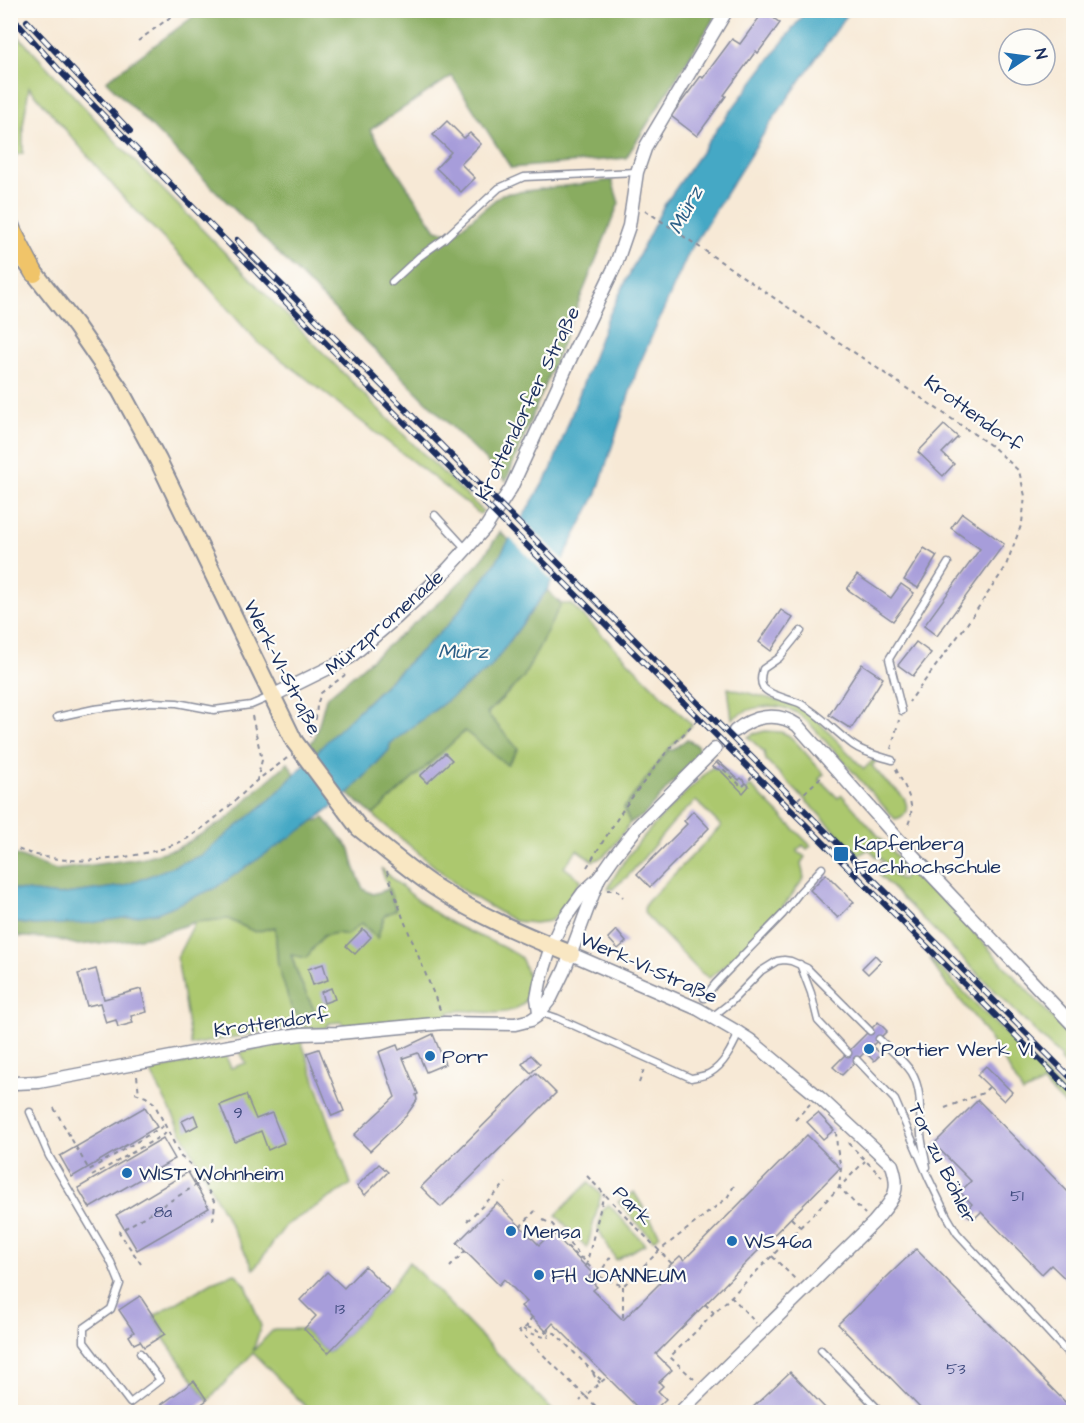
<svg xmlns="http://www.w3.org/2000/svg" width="1084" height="1423" viewBox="0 0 1084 1423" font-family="'Architects Daughter',sans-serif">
<rect width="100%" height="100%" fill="#fdfcf7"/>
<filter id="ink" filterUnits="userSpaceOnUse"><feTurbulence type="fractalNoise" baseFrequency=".0167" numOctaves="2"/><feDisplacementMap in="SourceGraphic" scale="12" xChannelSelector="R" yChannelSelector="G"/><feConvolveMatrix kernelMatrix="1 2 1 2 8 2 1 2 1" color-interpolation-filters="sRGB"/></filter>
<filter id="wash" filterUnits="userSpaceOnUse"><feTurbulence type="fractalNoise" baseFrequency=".008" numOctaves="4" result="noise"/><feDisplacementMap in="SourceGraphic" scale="24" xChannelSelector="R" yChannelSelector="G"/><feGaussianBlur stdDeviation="1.35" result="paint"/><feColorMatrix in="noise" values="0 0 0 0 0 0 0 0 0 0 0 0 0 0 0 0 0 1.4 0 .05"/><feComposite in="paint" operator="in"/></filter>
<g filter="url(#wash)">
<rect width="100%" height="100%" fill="#f7e9d6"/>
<g fill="#acc86e" stroke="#647c66" stroke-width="1.5">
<path d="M11,28l111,120 289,294 72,69 -3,3 -182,-142 -41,-30 -65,-74 -70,-72 -93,-109 -6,39v27l-7,2 -2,-40 -4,-21z"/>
<path d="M561,604h10l121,121 -24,25 -44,58 6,15c-10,13 -21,34 -37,38l-16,-11 -13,17 17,13 -9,15 -12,17 -10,9 -15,2 -21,-2 -49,-29 -92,-77 92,-84 42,34 11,-16 -31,-35 36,-36z"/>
<path d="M728,688l68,17 21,15 47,49 10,-10 3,1 -5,6c5,5 9,10 13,15 8,7 25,16 21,30 -2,5 -5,7 -11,8l-85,-95c-5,-4 -9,-9 -15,-12 -20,-10 -46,-6 -63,7z"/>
<path d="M765,731l16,1 7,3 7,6 29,33 -5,5 19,19 4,-3 58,65 2,14 -1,1 -7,-1 -15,-18 -2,1 -8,-8 -10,6 -93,-95 -2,-8 -16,-15 5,-3z"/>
<path d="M712,767l8,3 23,22 5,-5h4l59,59 -4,3 -4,-4 -6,6 8,6 -4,6 3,15 -18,25 -15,17 -43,43 -19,15 -10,-7 -54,-57c-2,-5 -1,-8 2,-12l74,-76 -25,-25c-28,22 -45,51 -69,76 -5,4 -10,7 -14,12h-5c21,-45 69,-87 104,-122z"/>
<path d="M905,860l3,1 165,179v33l-13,-13 1,-3 -181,-181 -1,-8 2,-3 -1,-3 13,13 7,4h4l1,-4 -2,-13z"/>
<path d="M381,868c19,18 43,38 65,52 19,12 42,18 62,30 4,2 9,4 12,7 1,0 4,7 4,8 6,14 10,30 -4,41 -19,15 -53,-1 -72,7l-1,6 -99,9 -7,-6 -12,1 -3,5 -37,-1 -98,18 -14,-88 18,-35 33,-3 27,13 20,-5 3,39 37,45c-10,-18 -18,-37 -24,-57l15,4 17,-22 14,-3 10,2 15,-12 15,15 8,-23 11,-5z"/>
<path d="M930,958l143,144v11l-30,-30 -20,10c-15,-26 -30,-51 -48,-75 -13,-17 -38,-42 -45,-60z"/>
<path d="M301,1040l50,144 -5,4 -60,37 -32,44 -35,-65 -69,-133 75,-17 6,14 15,-5 -6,-11z"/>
<path d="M589,1182l12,13 -14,53 -31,-33z"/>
<path d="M634,1192l26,43 -7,5 -35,-38z"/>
<path d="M609,1205l36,39 -29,16 -18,-31 5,-21z"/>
<path d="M409,1262l145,150h-243l-58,-59 -45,48 -46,-65 3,-3 -11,-17 58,-34 23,-9 11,12 15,41 -8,25 21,-22h30l24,24 61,-63z"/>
</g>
<g fill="#89ac61" stroke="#526e60" stroke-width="1.5">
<path d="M716,10l2,2 -92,146 -115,10 -59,-92 -82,54 66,100 17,4 49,-40 110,-14 7,23 -113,278 -400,-400 95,-70z"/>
<path d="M500,532l10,9 -17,26 -43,56 -74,70 -60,60 -6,-9 4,-5 5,-15 7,-26 119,-101 35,-35z"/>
<path d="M547,590l14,14 -38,74 -36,35 31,36 -11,16 -42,-34 -92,84 -25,-21 41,-44 1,-6 100,-76z"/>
<path d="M687,739l10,6 3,10 -27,27 -30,34 -13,7 -6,-15 44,-58h5z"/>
<path d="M288,763l7,11 -22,23 -71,59 -78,30 -66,9 -47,-6 -1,-36 46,17 85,-12 37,-10 48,-28 32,-31z"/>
<path d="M324,818l26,31 4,17 9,23 10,5 16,-5 7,21 -11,5 -8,23 -15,-15 -15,12 -10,-2 -14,3 -17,22 -15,-3c6,20 14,38 24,56l-11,10 -12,-11 -14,-44 -3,-39 -20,5 -27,-13 -33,3 -39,13 -33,6 -45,4 -22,-6 -45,-3 -1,-14 25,3z"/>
</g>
<path fill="#45a8c5" stroke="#306c92" stroke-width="1.5" d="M806,11h44l-79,111 -82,130 -52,118 -40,123 -50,97 -57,78 -100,76 -1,6 -41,44 -41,32 -92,62 -58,25 -67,10 -55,2 -24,-3v-33l47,6 66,-9 78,-31 71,-58 63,-65 114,-109 43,-56 58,-97 56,-151 56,-112 57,-82z"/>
<path fill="#f7e9d6" d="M520,517l45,45 -11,20 -45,-45z"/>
<g id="blocks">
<g fill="#a79dda">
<path d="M764,11l16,12 -22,30 -2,-2 -32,44 2,1 -29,40 -26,-20 30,-40 2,2 29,-39 8,5z"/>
<path d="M447,121l17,17 6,-5 11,11 -20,20 14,14 -14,14 -25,-24 15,-16 -18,-17z"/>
<path d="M944,425l14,12 -16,16 12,11 -11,12 -25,-24z"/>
<path d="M962,513l42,31 -67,92 -13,-10 56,-77 -29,-21z"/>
<path d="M924,548l13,8 -19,32 -14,-8z"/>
<path d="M857,575l34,23 10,-14 13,9 -21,28 -46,-32z"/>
<path d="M781,610l12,8 -22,33 -12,-9z"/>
<path d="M916,642l15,11 -18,23 -15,-11z"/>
<path d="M862,664l21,14 -32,51 -22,-14z"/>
<path d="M445,753l7,7 -25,23 -7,-7z"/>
<path d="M718,761l21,19 2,-2 8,8 -6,7 -23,-23 -8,-3z"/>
<path d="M693,811l16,17 -59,59 -13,-13 50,-50 -3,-3z"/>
<path d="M826,874l28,28 -16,16 -28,-28z"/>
<path d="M363,929l8,8 -16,17 -9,-8z"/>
<path d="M616,930l10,12 -8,7 -10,-11z"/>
<path d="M875,955l6,6 -13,13 -6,-6z"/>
<path d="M323,964l5,16 -15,5 -5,-16z"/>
<path d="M96,969l8,30 37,-10 6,23 -16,4 2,7 -15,4 -2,-7 -10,3 -6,-20 -13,3 -9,-32z"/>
<path d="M331,988l4,11 -11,4 -3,-11z"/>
<path d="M878,1022l9,9 -15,15 9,8 -7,7 -9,-9 -23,23 -9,-8z"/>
<path d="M433,1034l12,30 -19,8 -8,-19 -15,5 15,36 -2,1 1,5 -11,16 -36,35 -16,-16 41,-38 -16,-45 18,-7 2,5z"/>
<path d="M319,1049l25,62 -12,5 -25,-63z"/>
<path d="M531,1055l9,9 -9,9 -9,-9z"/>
<path d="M986,1066l26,26 -8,9 -27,-26z"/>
<path d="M536,1073l20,20 -115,114 -20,-20z"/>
<path d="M246,1095l10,24 16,-6 12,30 -16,7 -7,-19 -26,11 -15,-37z"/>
<path d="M978,1100l96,98v89l-23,-22 -9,9 -61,-62 -8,8 -8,-8 7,-8 -12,-12 11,-11 -37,-37z"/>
<path d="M145,1107l12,20 -85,50 -12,-21z"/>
<path d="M818,1113l16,17 -11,9 -16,-17z"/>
<path d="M194,1115l4,10 -11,6 -5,-10z"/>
<path d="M807,1135l33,33 -184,186 16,16 -13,12 4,4 -5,5 8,8 -14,13h-3l-6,-5 -3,3 -87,-87 -7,8 -25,-25 6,-4 -23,-23 -5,6 -42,-42 40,-40 42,42 13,-13 40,41 -4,5 9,9 -4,3 30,30 47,-47 -4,-4 14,-13 4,4z"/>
<path d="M163,1138l12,21 -85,49 -12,-20z"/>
<path d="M379,1164l9,8 -23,23 -8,-9z"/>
<path d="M188,1172l21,36 -72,42 -21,-35z"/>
<path d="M916,1249l158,162v1h-150l-86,-88z"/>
<path d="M365,1266l24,24 -61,63 -24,-24 12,-13 -16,-16 27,-28 17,16z"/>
<path d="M140,1296l25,38 -21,13 -4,-6 -6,3 -5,-8 5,-4 -15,-22z"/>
<path d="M790,1372l39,40h-81z"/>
<path d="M194,1381l13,19 -17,12h-39z"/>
</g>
</g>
</g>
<g filter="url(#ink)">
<use href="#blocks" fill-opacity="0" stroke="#898c9a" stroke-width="1.5"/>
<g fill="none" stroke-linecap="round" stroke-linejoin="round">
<path stroke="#cbc4be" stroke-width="12" stroke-dasharray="12 6" stroke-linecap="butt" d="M715,749l20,-18"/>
<g stroke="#898c9a" stroke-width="9">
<g id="service">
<path d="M392,282l27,-25 25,-18 55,-51 25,-11 113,-5"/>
<path d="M435,515l31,34"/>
<path d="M801,631l-22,27 -16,11c-2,6 -3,13 0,18 6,9 28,12 38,17 20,11 34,28 52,41 11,8 26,11 39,15"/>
<path d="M902,711l-13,-52 59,-96"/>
<path d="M57,717l37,-8 57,-7 26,1 37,7 37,-5 21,-9"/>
<path d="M800,964l11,29 7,28 30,32"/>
<path d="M704,998l11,-14 68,-70 16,-21 23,-25"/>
<path d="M539,1012l18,6 134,60c6,-1 14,-2 19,-5 14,-8 22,-25 29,-40"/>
<path d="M712,1017l19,-15 30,-31 16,-10 7,-1 7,1 16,7 63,63"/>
<path d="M879,1039c11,11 25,21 33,34 11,19 7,40 9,61 1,11 4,22 6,33"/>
<path d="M857,1060l38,40 34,79 18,37 10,17 117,127"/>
<path d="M30,1112l19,44 62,106 9,22 -9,25 -27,19v14l46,61 30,-23 -20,-27"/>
<path d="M821,1350l60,62"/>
</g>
</g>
<g stroke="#898c9a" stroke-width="15">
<g id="minor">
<path d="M272,696l77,-38 47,-40 52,-49 38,-42 25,-39 62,-135 43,-89 13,-38 8,-54 9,-26 81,-136"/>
<path d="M735,731c18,-15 42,-20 62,-6l109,123 168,178"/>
<path d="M571,954l127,55 41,24 11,7 70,58 72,67c10,29 -1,36 -18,57l-194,190"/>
<path d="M539,1012l-2,-14 3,-16 11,-36 11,-24 21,-29 16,-15 14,-20 26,-33 76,-76"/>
<path d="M10,1081l5,2 24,-1 233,-44 30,-4 37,-1 105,-10 71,1 16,-4 6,-4 14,-18 14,-29 34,-91"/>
</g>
</g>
<g stroke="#898c9a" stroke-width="20">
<g id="secondary">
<path d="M26,262l50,64 44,64 38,70 136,281"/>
<path d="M359,828c25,20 49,41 76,59 42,28 89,48 136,67"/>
</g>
</g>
<g stroke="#898c9a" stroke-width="21">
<path id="primary" d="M10,226l2,5 22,42"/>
</g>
<g stroke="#898c9a" stroke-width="2" stroke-dasharray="4.5 4.5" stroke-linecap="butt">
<path d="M138,41l42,-31"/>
<path d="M645,210l348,237 26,24 6,25 -3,27 -17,45 -38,56 -58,78"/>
<path d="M252,716l10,44 -5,20"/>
<path d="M310,737l6,-19 1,-13 4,-12 24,-18"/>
<path d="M891,749l8,-29"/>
<path d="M717,763l25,24 10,-10"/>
<path d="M896,769c9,19 23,38 10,59"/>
<path d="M798,799l26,-25"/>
<path d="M10,846c43,19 91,17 135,7 15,-3 30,-8 43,-15 25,-16 46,-36 67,-56 11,-9 23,-16 33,-25"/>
<path d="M587,867l37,-59 44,-58 29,-30"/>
<path d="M387,871l16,47 38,94"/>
<path d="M607,890h10l6,7"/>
<path d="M137,1076l2,18"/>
<path d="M639,1083l5,-14"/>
<path d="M135,1093l11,4 8,6 27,54 12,9 10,15 12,22 -2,18"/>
<path d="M54,1108l35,62 76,-45"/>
<path d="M945,1108l38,-15 6,-6"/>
<path d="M795,1120l15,-16"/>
<path d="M836,1132l1,16 4,20 -2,19 26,27"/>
<path d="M848,1143l34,34"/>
<path d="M92,1176l76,-44"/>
<path d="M587,1176l89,92"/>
<path d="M791,1218l9,9"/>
<path d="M543,1220l9,4 46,52 25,10 36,-35 68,-53 8,-14"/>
<path d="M467,1221l39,-38"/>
<path d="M520,1227l15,-16"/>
<path d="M567,1248l1,-1 11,12 2,-2"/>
<path d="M772,1256l25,25"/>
<path d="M141,1264l-22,-32 84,-51"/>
<path d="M586,1266l18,-72"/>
<path d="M450,1267l15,-16"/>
<path d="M592,1282l6,-6 13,-20"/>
<path d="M623,1286v34"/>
<path d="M731,1296l25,27"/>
<path d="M705,1304l9,9"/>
<path d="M532,1317l-6,10 -7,4 66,65 -5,5"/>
<path d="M527,1327l16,5 12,1 45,46 4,-5"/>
<path d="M523,1329l6,4 19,5 1,-4"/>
<path d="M593,1373l2,4 5,6"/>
<path d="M694,1379l-24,-22 102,-101 93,-95"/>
<path d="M602,1412l-17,-16 22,-19"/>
</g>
<use href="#service" stroke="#fff" stroke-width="6"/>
<use href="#minor" stroke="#fff" stroke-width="12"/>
<use href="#secondary" stroke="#f9e7c3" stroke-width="16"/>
<use href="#primary" stroke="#f0c469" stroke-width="18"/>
<g stroke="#1b2f5e" stroke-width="6">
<g id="rail">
<path d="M10,15l49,55 301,308 714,716"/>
<path d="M27,21l103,110"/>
<path d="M237,240l837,841"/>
</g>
</g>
<use href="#rail" stroke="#fdfcf7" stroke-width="4" stroke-dasharray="11" stroke-linecap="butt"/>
<g stroke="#898c9a" stroke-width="20" stroke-linecap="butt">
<path id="secondary-bridge" d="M294,741l65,87"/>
</g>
<path stroke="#898c9a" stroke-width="2" stroke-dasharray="4.5 4.5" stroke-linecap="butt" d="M548,1328l1,6"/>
<use href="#secondary-bridge" stroke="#f9e7c3" stroke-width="16"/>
</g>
</g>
<g fill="#1f6fb2" stroke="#fdfcf7" stroke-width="2">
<rect x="833" y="846" width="16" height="16" rx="3"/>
<circle cx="869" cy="1049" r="6"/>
<circle cx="430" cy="1056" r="6"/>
<circle cx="127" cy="1173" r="6"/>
<circle cx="511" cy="1231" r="6"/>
<circle cx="732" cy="1241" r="6"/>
<circle cx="539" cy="1275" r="6"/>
</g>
<g text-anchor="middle" stroke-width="4.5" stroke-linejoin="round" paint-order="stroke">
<g font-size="16" fill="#3e4a7d">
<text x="238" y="1118">9</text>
<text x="1017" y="1201">51</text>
<text x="163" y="1217">8a</text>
<text x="340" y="1314">13</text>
<text x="956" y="1374">53</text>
</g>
<g font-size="20" fill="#1b2f5e" stroke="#fdfcf7">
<text transform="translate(527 403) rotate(-64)" y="7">Krottendorfer Straße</text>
<text transform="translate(974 413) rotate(36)" y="7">Krottendorf</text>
<text transform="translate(384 622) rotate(-41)" y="7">Mürzpromenade</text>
<text transform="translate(283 667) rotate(63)" y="7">Werk-VI-Straße</text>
<text transform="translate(649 967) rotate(24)" y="7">Werk-VI-Straße</text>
<text transform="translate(271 1022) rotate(-8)" y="7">Krottendorf</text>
<text transform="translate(943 1163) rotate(64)" y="7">Tor zu Böhler</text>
<text transform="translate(633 1205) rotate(46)" y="7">Park</text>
</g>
<g font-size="20" fill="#1b2f5e" stroke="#fdfcf7" text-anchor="start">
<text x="854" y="850">Kapfenberg<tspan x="854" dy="23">Fachhochschule</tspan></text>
<text x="881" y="1056">Portier Werk VI</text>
<text x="442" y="1063">Porr</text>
<text x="139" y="1180">WIST Wohnheim</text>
<text x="523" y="1238">Mensa</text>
<text x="744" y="1248">WS46a</text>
<text x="551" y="1282">FH JOANNEUM</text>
</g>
<g font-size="21" font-style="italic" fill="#2c5f87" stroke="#fdfcf7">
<text transform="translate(685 210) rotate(-62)" y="7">Mürz</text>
<text x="463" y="658">Mürz</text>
</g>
</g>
<rect width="1084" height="1423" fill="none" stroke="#fdfcf7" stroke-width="36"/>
<g transform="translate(1027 57) rotate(77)"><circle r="28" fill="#fdfcf7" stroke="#a3aaba" stroke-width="1.5"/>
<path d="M0-4.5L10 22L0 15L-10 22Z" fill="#1f6fb2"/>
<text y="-9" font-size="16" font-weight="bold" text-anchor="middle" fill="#1b2f5e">N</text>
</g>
</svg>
